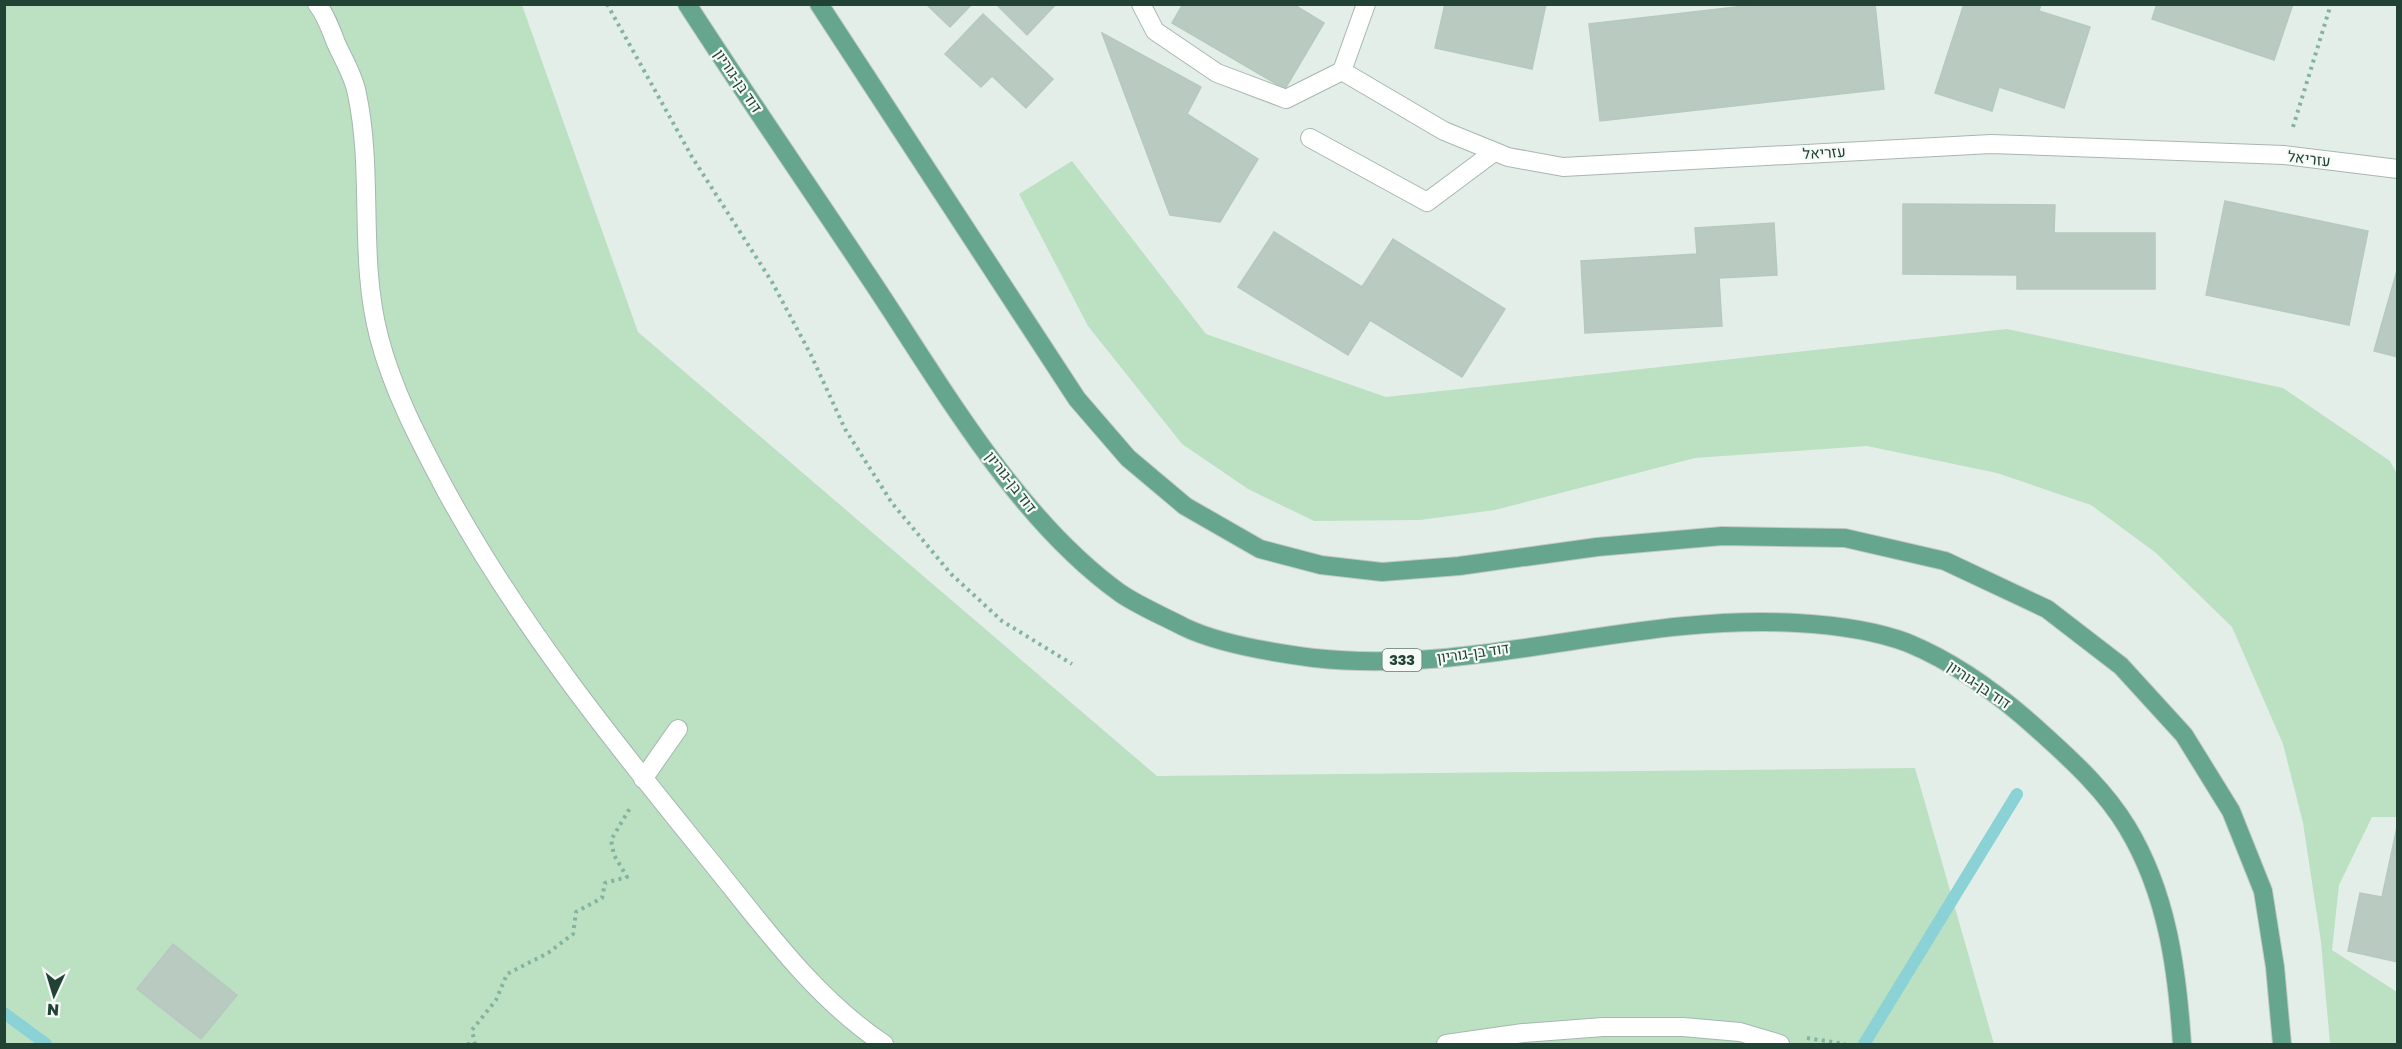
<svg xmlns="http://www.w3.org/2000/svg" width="2402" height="1049" viewBox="0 0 2402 1049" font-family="'Golos Text',Heebo,sans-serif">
<rect width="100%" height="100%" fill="#e4eee9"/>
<g fill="#bce0c2">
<path d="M5,4l517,1 116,327 519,444 758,-8 79,276h-1989z"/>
<path d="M1072,161l134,173 180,63 621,-68 276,59 107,73 7,13v343h-25l-33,68 -7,65 65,42v52h-67l-9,-102 -18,-119 -20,-79 -51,-117 -76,-74 -65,-48 -94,-32 -130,-27 -172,12 -200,52 -75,10 -106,1 -66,-32 -66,-45 -94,-118 -69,-132z"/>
</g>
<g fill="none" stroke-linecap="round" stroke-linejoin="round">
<g stroke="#8ad2d6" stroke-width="12">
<path d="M4,1013l42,31"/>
<path d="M1864,1044l153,-250"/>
</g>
</g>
<g fill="#b9cac1" stroke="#b6c9bf" stroke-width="1.5">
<path d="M926,4h46l-22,23z"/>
<path d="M996,4h60l-29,31z"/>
<path d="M1183,4h110l31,19 -39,66 -113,-66z"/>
<path d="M1445,4h101l-14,65 -97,-21z"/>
<path d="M1762,4h113l9,85 -284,32 -11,-97z"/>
<path d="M1964,4h77l-2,7 51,16 -26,81 -65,-21 -7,24 -57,-18z"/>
<path d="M2157,4h136l-19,56 -122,-41z"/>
<path d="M983,14l70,65 -27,29 -34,-32 -11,11 -36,-33z"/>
<path d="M1102,33l99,54 -14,27 71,45 -38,63 -50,-7z"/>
<path d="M2225,201l143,30 -19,94 -143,-30z"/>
<path d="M1903,204l152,1 -1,28h101v56h-138v-14l-114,-1z"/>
<path d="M1774,223l3,52 -58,3 3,48 -137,7 -4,-72 116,-7 -2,-26z"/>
<path d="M1274,232l88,55 31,-48 112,70 -43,68 -92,-57 -22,35 -110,-68z"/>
<path d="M2398,267v90l-24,-6z"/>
<path d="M2397,827h1v135l-50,-11 12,-58 22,4z"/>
<path d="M173,944l64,51 -36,44 -64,-50z"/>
</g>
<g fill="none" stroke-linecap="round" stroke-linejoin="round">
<g stroke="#a6b7b0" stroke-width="20">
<g id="minor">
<path d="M317,4c9,11 14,26 19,39 7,16 18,33 21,51 17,80 1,163 22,243 14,54 40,103 66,152 73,134 167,251 263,369 53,65 106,140 176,186"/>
<path d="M1141,4l14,27 62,42 69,26 56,-28"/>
<path d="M1342,71l102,60 64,26 55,10 428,-23 293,11 114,14"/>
<path d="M1342,71l24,-67"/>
<path d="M1310,138l117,64 67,-50"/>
<path d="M643,779l35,-50"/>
<path d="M1446,1044l77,-11 80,-6h80l57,5 40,12"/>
</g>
</g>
<g stroke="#c1cac7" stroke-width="20">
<g id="major">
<path d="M687,4c58,90 119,178 178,267 73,108 148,245 255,322 19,13 43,23 64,34 35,17 91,26 130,31 162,18 321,-45 483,-35 36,2 77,7 111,20 51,21 96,55 136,92 30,27 62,57 83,92 40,66 50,141 55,217"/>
<path d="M819,4l258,395 51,59 57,48 75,43 61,16 61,7 77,-6 138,-19 125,-11 123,2 100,23 102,48 74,57 63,69 47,76 32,80 12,76 7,77"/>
</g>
</g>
<g stroke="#83b4a0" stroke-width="4" stroke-dasharray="3 4.5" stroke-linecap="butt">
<path d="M607,4l85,153 80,125 39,73 34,74 47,74 59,71 51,47 70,43"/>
<path d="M2293,127l38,-123"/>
<path d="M1807,1038l38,6"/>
<path d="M467,1044h8l-3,-14 24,-30 11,-26 41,-21 25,-19 3,-22 26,-14 3,-15 22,-6 -13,-22 -3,-15 19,-32"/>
</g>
<use href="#minor" stroke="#fff" stroke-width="18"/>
<use href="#major" stroke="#66a68f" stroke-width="18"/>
</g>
<g text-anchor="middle" stroke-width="4.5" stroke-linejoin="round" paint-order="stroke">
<rect fill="#f5faf7" stroke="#617970" stroke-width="1.5" x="1382.5" y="649" width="39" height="22" rx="4.5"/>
<g font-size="14" font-weight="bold" fill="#224236">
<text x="1402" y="665">333</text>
</g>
<g font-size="15" fill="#224236" stroke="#f5faf7">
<text transform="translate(738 81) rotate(56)" y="5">דוד בן-גוריון</text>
<text transform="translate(1824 153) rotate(-3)" y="5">עזריאל</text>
<text transform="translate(2309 159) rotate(7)" y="5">עזריאל</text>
<text transform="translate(1011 482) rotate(52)" y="5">דוד בן-גוריון</text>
<text transform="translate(1473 653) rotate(-8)" y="5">דוד בן-גוריון</text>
<text transform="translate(1979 685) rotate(34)" y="5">דוד בן-גוריון</text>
</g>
</g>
<rect width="2402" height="1049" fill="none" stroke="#224236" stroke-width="12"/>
<g transform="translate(54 995) rotate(184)" stroke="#f5faf7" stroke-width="4.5" paint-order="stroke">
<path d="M0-4.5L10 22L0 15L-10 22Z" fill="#224236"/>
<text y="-9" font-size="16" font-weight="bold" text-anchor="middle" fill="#224236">N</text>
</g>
</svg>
